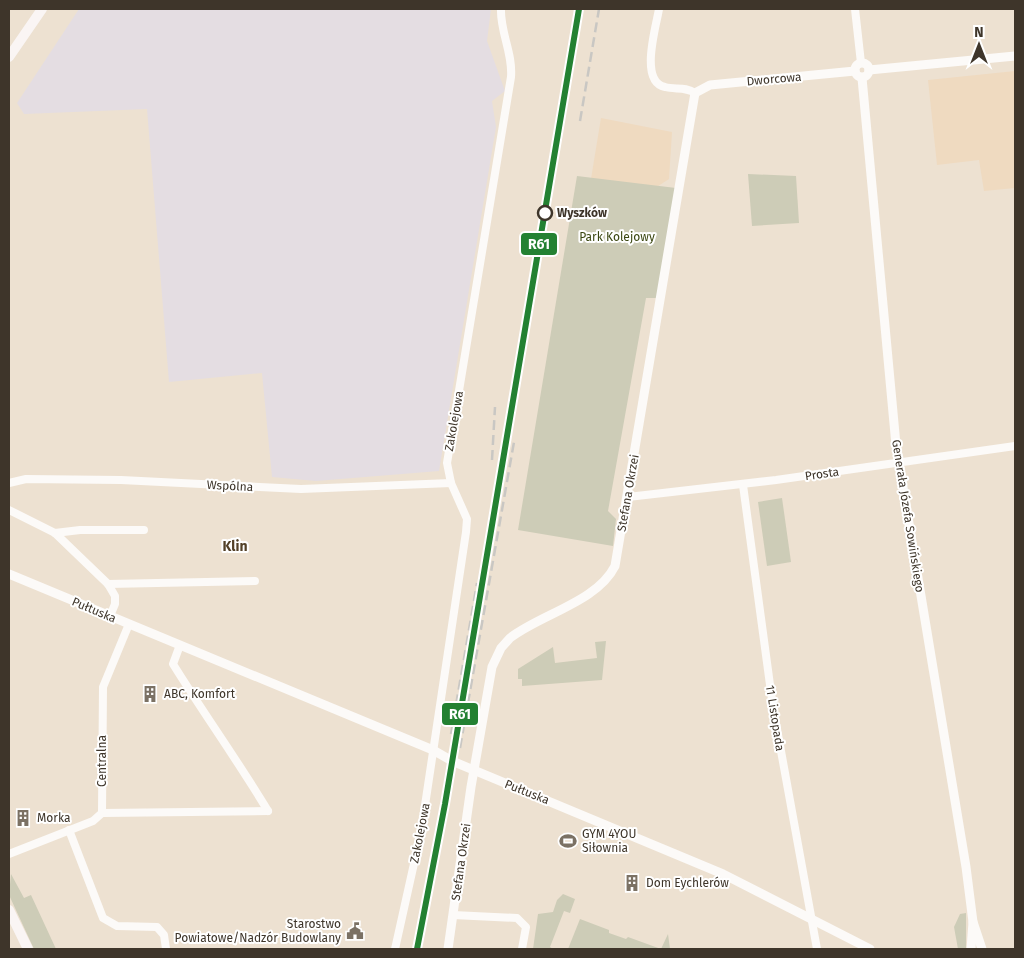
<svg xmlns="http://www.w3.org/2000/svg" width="1024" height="958" viewBox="0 0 1024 958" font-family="'Fira Sans',sans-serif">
<rect width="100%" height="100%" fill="#ede1d1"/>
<g fill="#efdac0">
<path d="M1015,71v117l-31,3 -5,-31 -42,5 -9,-85z"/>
<path d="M601,118l71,14 -3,47 -17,11 -62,-5z"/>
</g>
<path fill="#e4dde2" d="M79,9h412l-4,32 18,50 -13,10 4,26 -57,344 -123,10 -44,-4 -10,-104 -93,9 -22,-273 -123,5 -7,-11z"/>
<g fill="#cdccb7">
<path d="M748,174l48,2 3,47 -47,3z"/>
<path d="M577,176l99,12 -18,110h-12l-38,213 8,8 -3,27 -95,-16z"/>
<path d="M782,498l9,64 -24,4 -9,-64z"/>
<path d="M606,641l-4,39 -80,6v-7h-4v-10l35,-22 2,16 42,-5 -2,-16z"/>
<path d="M11,874l13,24 7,-3 25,54h-22l-25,-54z"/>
<path d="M563,894l12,5 -5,14 -6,-2 -14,36 3,2h-20l5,-35 15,-2 4,-12z"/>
<path d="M966,913v36h-8l-4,-22 6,-13z"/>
<path d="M580,919l29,11v3l17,6 2,-2 33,12 7,-15 2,15h-102z"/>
</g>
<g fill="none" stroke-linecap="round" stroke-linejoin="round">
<g stroke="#fcfaf8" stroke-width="8">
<path d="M659,9c-3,18 -20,73 6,78 10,3 20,-1 30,6"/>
<path d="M855,9l6,54"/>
<path d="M9,483l17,-4 95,1 180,9 150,-6"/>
<path d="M743,485l30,222 44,242"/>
<path d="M628,497l148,-17 239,-34"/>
<path d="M9,510l46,23 53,51 7,12v8l-5,12"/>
<path d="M55,533l25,-3h64"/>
<path d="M108,584l147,-3"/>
<path d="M180,645l-7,19c31,50 65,97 95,147"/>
<path d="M102,813l166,-2"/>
<path d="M69,830l34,88 14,8 40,1 7,8 2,14"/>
<path d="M9,854l84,-33 9,-8 1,-126 26,-63"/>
<path d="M453,915l64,3 9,9 -4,22"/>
<path d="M395,949l26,-117 45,-300 1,-13 -16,-36 -4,-20 64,-386c2,-24 -11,-45 -10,-68"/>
</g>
<g stroke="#fcfaf8" stroke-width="9">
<circle cx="862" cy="70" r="7"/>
<path d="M869,70l146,-14"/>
<path d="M862,78l34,367 70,422 7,55 9,27"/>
<path d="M9,574l424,176 19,11 271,113 147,75"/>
<path d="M448,949l23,-162 21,-120 9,-19 9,-10c31,-24 87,-36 105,-72l80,-473 15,-8 145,-14"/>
<path d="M971,949l2,-27"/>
</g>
<g stroke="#faf5f4" stroke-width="10">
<path d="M9,57l33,-48"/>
<path d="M9,910l19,39"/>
</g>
<g stroke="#c9c7c3" stroke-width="2.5" stroke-dasharray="10 5" stroke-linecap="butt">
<path d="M580,121l19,-112"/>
<path d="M492,460l3,-53"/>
<path d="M451,734l26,-151"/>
<path d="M460,748l54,-306"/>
</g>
<g stroke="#fff" stroke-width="10">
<path id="rail-1" d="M417,949l28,-145 134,-795"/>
</g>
<use href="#rail-1" stroke="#238132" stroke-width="6"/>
</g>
<defs>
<g id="building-bare" transform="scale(1.35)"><path d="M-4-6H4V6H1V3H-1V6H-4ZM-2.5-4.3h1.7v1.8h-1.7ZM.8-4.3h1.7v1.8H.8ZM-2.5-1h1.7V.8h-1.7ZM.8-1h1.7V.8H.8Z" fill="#7b7164" stroke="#fff" stroke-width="2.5" paint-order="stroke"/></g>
<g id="stadium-bare" transform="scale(1.35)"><path d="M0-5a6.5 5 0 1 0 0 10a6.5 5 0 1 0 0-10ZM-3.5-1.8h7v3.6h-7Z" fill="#7b7164" stroke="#fff" stroke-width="2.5" paint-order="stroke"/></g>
<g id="civic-bare" transform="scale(1.35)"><path d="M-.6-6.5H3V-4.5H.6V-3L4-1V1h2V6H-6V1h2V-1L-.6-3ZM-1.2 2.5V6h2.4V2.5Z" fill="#7b7164" stroke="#fff" stroke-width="2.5" paint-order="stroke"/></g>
</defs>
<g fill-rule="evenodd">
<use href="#building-bare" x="150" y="694"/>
<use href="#building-bare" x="23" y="818"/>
<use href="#stadium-bare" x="568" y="841"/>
<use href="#building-bare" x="632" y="883"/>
<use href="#civic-bare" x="355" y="931"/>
</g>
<circle fill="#fff" stroke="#3e352a" stroke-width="2.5" cx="545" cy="213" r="7"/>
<g text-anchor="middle" stroke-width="4" stroke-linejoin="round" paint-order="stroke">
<g font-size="12" fill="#3e352a" stroke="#fff">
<text transform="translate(774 79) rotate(-5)" y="4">Dworcowa</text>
<text transform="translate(454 421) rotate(-80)" y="4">Zakolejowa</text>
<text transform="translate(822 474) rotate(-8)" y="4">Prosta</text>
<text transform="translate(230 486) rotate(3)" y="4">Wspólna</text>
<text transform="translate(628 493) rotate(-80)" y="4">Stefana Okrzei</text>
<text transform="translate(908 516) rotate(81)" y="4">Generała Józefa Sowińskiego</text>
<text transform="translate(94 610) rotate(23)" y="4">Pułtuska</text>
<text transform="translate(775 718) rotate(81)" y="4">11 Listopada</text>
<text transform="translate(102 761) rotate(-90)" y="4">Centralna</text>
<text transform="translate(527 792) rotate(22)" y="4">Pułtuska</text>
<text transform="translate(420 833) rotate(-79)" y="4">Zakolejowa</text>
<text transform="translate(461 862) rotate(-82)" y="4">Stefana Okrzei</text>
</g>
<g font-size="12" font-weight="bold" fill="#3e352a" stroke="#fff" text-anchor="start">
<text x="557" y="217">Wyszków</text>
</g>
<g font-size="12" fill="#3b4711" stroke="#fff">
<text x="617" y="241">Park Kolejowy</text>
</g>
<g font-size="12" fill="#3e352a" stroke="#fff" text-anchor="start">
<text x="164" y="698">ABC, Komfort</text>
<text x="37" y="822">Morka</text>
<text x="582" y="838">GYM 4YOU<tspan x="582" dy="14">Siłownia</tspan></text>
<text x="646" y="887">Dom Eychlerów</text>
<text x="341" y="928" text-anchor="end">Starostwo<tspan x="341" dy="14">Powiatowe/Nadzór Budowlany</tspan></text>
</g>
<g font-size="14" font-weight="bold" fill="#534028" stroke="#fff">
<text x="235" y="551">Klin</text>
</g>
</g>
<g stroke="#fff" stroke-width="2">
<rect x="520" y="232" width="38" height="24" rx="5" fill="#238132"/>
<rect x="441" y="702" width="38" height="24" rx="5" fill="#238132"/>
</g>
<g font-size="14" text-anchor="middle" font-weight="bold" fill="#fff">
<text x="539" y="249">R61</text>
<text x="460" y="719">R61</text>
</g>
<rect width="1024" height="958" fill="none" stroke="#3e352a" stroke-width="20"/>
<g transform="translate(979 45)" stroke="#ffffff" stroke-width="4" paint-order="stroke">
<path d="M0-4L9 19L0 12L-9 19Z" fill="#3e352a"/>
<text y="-8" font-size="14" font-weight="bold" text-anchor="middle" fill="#3e352a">N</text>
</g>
</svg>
